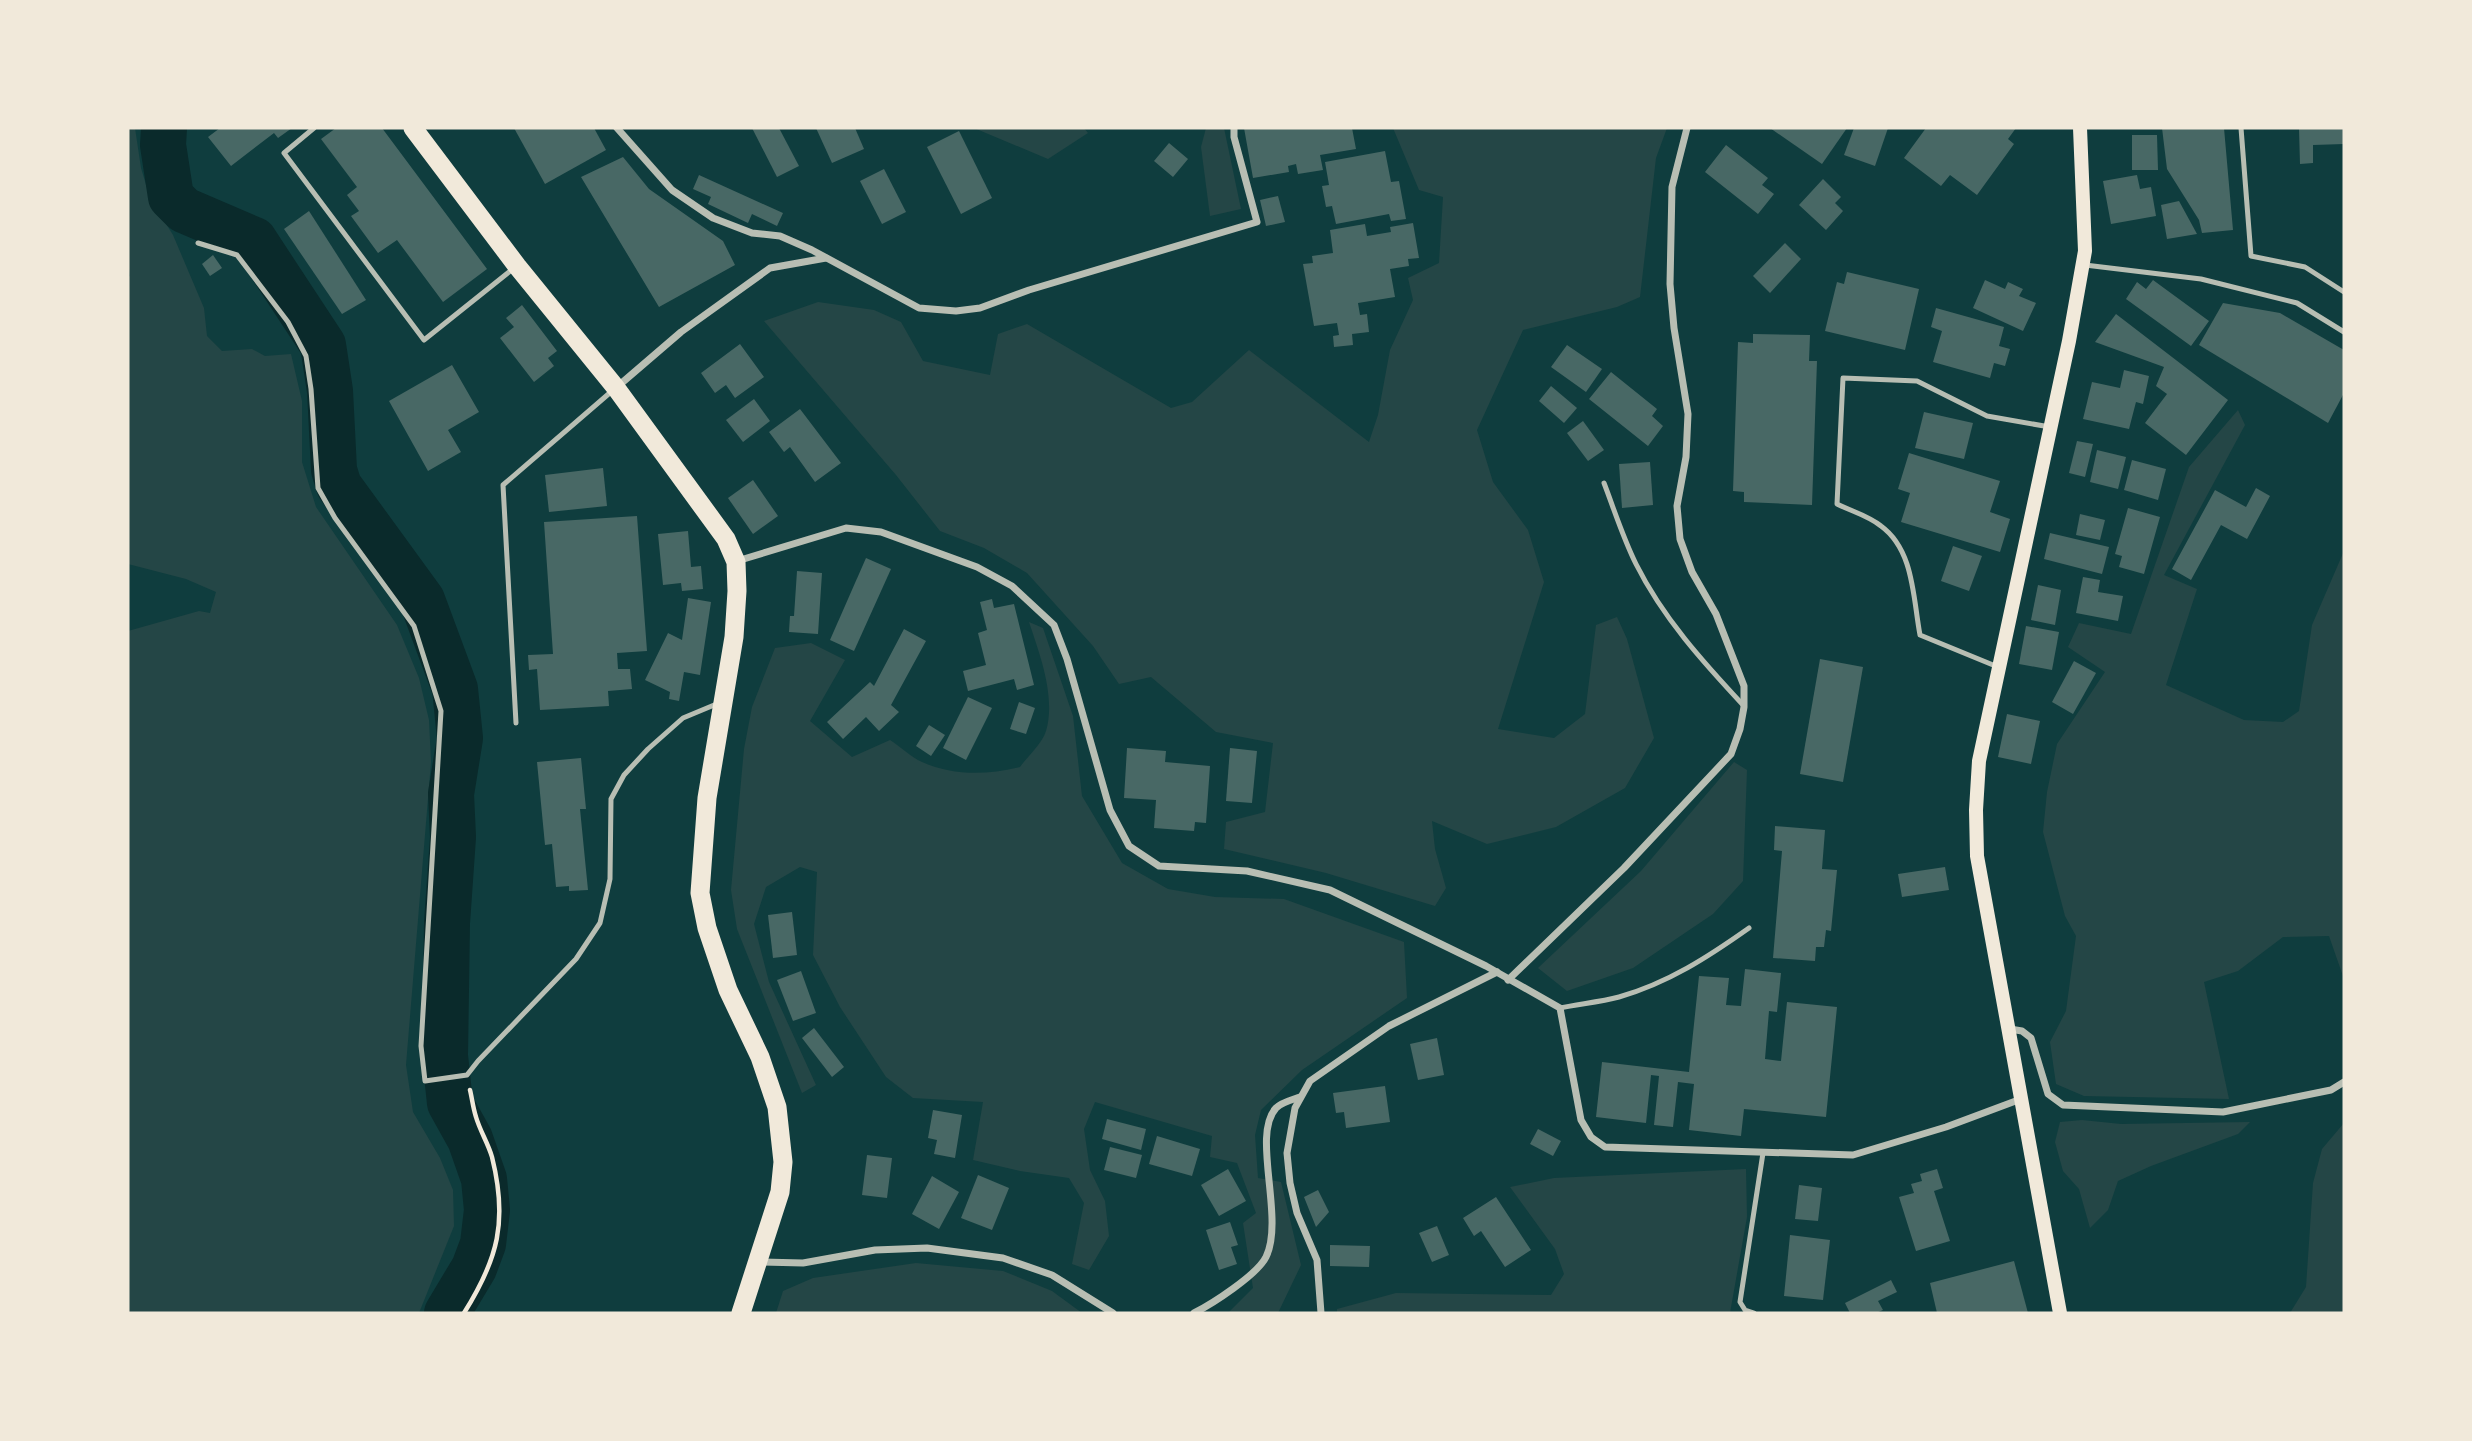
<svg xmlns="http://www.w3.org/2000/svg" width="2472" height="1441" viewBox="0 0 2472 1441" font-family="'Work Sans',sans-serif">
<rect width="100%" height="100%" fill="#0f3d3e"/>
<g fill="#244646">
<path d="M128,128h7l6,40 9,30 23,37 31,73 3,28 15,15 30,-2 13,7 26,-2 11,47v61l14,45 81,118 22,53 10,42 2,42 -25,303 7,47 27,46 13,32 1,36 -35,87h-291v-682l71,-20 11,2 6,-21 -30,-13 -58,-15v-287l2,-1 -2,-14z"/>
<path d="M974,128h110l4,5 -40,26z"/>
<path d="M1206,128h18l17,81 -31,7 -9,-69z"/>
<path d="M1393,128h274l-11,30 -16,139 -23,10 -94,23 -46,100 16,52 35,48 16,52 -46,147 56,9 31,-24 11,-89 21,-8 10,22 27,99 -29,50 -69,39 -69,17 -55,-23 3,28 11,39 -11,18 -109,-33 -102,-24 2,-27 39,-10 8,-69 -57,-11 -65,-55 -32,7 -26,-38 -66,-73 -43,-25 -44,-17 -44,-56 -132,-154 54,-19 56,8 27,12 22,39 67,14 8,-41 29,-10 144,84 21,-6 57,-52 120,92 9,-27 12,-65 23,-50 -5,-22 31,-15 4,-66 -24,-7z"/>
<path d="M2238,410l7,15 -81,150 33,14 -31,96 78,35 39,2 16,-11 13,-86 32,-74v428l-15,-43 -46,1 -45,34 -34,11 25,117 -145,-3 -28,-12 -6,-42 16,-31 10,-75 -11,-20 -22,-84 4,-40 10,-48 48,-72 -37,-25 11,-24 52,11 58,-167z"/>
<path d="M1029,622l14,6 30,88 9,80 40,67 46,26 47,8 69,2 120,43 3,56 -105,72 -41,40 -6,25 3,43 23,4 20,83 -23,48h-50l25,-25 -10,-65 13,-10 -19,-50 -27,-6 2,-21 -117,-34 -11,27 6,41 15,31 4,35 -20,34 -17,-6 12,-61 -15,-25 -49,-7 -47,-11 10,-58 -70,-4 -27,-21 -46,-70 -27,-52 4,-83 -17,-5 -34,20 -12,37 15,58 47,103 -14,8 -65,-164 -6,-39 13,-141 8,-42 23,-59 36,-5 34,17 -35,61 42,36 38,-17c11,7 21,17 32,22 32,14 65,13 98,5 7,-10 22,-23 26,-36 10,-34 -6,-76 -17,-109z"/>
<path d="M1734,762l13,8 -4,111 -30,33 -80,54 -66,23 -29,-23 103,-97z"/>
<path d="M2082,1120l39,4 129,-2 -12,12 -87,32 -33,15 -10,29 -18,18 -11,-39 -16,-18 -8,-29 5,-20z"/>
<path d="M2344,1123v190h-54l16,-26 7,-104 9,-34z"/>
<path d="M1746,1169l1,48 -17,96h-393v-4l59,-16 155,2 13,-21 -9,-25 -45,-62 44,-9z"/>
<path d="M916,1263l87,8 49,20 30,22h-306l7,-22 30,-13z"/>
</g>
<g fill="none" stroke-linecap="round" stroke-linejoin="round">
<path stroke="#0a2a2b" stroke-width="46" d="M164,128l-1,17 8,52 13,13 70,30 69,105 7,46 4,79 5,16 83,114 33,89 5,49 -9,56 2,43 -6,86 -2,133 5,47 20,36 14,40 3,31 -4,34 -9,24 -27,45"/>
</g>
<g fill="#486865">
<path d="M220,128h72l-14,10 -4,-5 -43,33 -23,-29z"/>
<path d="M336,128h46l105,141 -44,33 -46,-62 -19,13 -27,-37 8,-5 -12,-16 10,-8 -36,-48z"/>
<path d="M514,128h80l12,22 -61,34z"/>
<path d="M752,128h27l20,38 -22,11z"/>
<path d="M816,128h39l9,21 -32,14z"/>
<path d="M1244,128h108l4,21 -36,6 3,15 -25,4 -2,-10 -8,2 1,6 -36,6z"/>
<path d="M1770,128h77l-25,36z"/>
<path d="M1854,128h34l-13,38 -31,-11z"/>
<path d="M1926,128h90l-8,11 6,5 -37,51 -27,-20 -9,11 -37,-28z"/>
<path d="M2162,128h62l9,102 -31,3 -3,-13 -32,-51z"/>
<path d="M2299,128h45v16l-31,1v18l-13,1z"/>
<path d="M959,131l33,67 -31,16 -34,-67z"/>
<path d="M2132,135h25l1,35h-26z"/>
<path d="M1169,143l19,16 -15,18 -19,-16z"/>
<path d="M1726,145l42,33 -6,7 12,9 -16,20 -53,-42z"/>
<path d="M1385,151l6,31 8,-1 7,38 -15,2 -2,-7 -53,10 -4,-18 -6,1 -4,-21 7,-1 -4,-23z"/>
<path d="M623,157l26,32 74,52 12,24 -76,42 -78,-130z"/>
<path d="M884,169l22,43 -24,12 -22,-43z"/>
<path d="M699,175l84,38 -6,13 -25,-12 -4,9 -40,-19 3,-7 -18,-8z"/>
<path d="M2137,175l3,14 11,-2 5,29 -45,8 -8,-43z"/>
<path d="M1823,179l18,18 -6,6 8,8 -17,19 -27,-25z"/>
<path d="M1278,196l7,26 -19,4 -6,-26z"/>
<path d="M2179,201l18,33 -30,5 -6,-34z"/>
<path d="M309,211l57,89 -24,14 -58,-85z"/>
<path d="M1413,223l6,35 -11,1 1,7 -19,3 5,28 -37,6 2,12 7,-1 2,18 -17,2 1,11 -19,2 -1,-11 6,-1 -2,-12 -23,3 -11,-62 10,-1 -1,-7 21,-3 -3,-23 35,-6 2,12 24,-4 -1,-5z"/>
<path d="M1785,243l16,16 -31,34 -17,-17z"/>
<path d="M213,255l9,13 -12,8 -8,-12z"/>
<path d="M1847,272l72,17 -14,61 -80,-19 12,-49 7,2z"/>
<path d="M1985,280l20,9 3,-7 15,7 -4,7 17,7 -13,28 -50,-23z"/>
<path d="M2153,280l56,41 -18,25 -65,-47 11,-17 9,7z"/>
<path d="M2223,303l57,10 64,37v43l-16,30 -129,-78z"/>
<path d="M522,305l35,46 -9,7 6,8 -20,16 -34,-44 14,-11 -8,-9z"/>
<path d="M1936,308l68,19 -5,19 11,3 -5,17 -11,-3 -4,15 -57,-16 9,-31 -11,-4z"/>
<path d="M2116,314l112,86 -42,55 -41,-32 22,-29 -11,-8 8,-19 -69,-25z"/>
<path d="M1753,334l57,1 -1,26h8l-5,144 -68,-3v-10l-11,-1 5,-149 15,1z"/>
<path d="M740,344l24,33 -29,21 -9,-13 -11,8 -14,-20z"/>
<path d="M1567,345l35,24 -16,23 -35,-25z"/>
<path d="M452,365l27,47 -31,18 13,22 -33,19 -39,-70z"/>
<path d="M2124,370l25,6 -6,28 -7,-2 -7,27 -46,-10 9,-37 28,6z"/>
<path d="M1611,372l46,37 -5,7 11,10 -15,20 -59,-47z"/>
<path d="M1551,386l26,22 -13,15 -25,-22z"/>
<path d="M754,399l16,22 -27,21 -17,-22z"/>
<path d="M800,409l41,54 -26,19 -25,-35 -6,5 -15,-20z"/>
<path d="M1924,412l49,11 -9,36 -49,-11z"/>
<path d="M1583,421l21,29 -16,11 -21,-28z"/>
<path d="M2077,441l16,3 -8,33 -16,-4z"/>
<path d="M2097,450l29,7 -8,32 -28,-7z"/>
<path d="M1909,453l91,28 -10,31 20,7 -10,33 -99,-30 9,-29 -12,-4z"/>
<path d="M2132,460l34,9 -8,31 -34,-10z"/>
<path d="M1650,462l3,43 -31,3 -3,-44z"/>
<path d="M603,468l4,38 -58,6 -4,-37z"/>
<path d="M753,480l25,36 -25,18 -25,-36z"/>
<path d="M2256,488l14,8 -23,43 -26,-14 -30,55 -19,-11 43,-79 31,17z"/>
<path d="M2128,508l32,9 -16,57 -25,-7 3,-11 -7,-2z"/>
<path d="M2080,514l25,6 -5,20 -24,-5z"/>
<path d="M637,516l10,135 -30,2 1,16h12l2,20 -24,2 1,15 -69,4 -3,-41 -8,1 -1,-15 25,-1 -9,-132z"/>
<path d="M688,531l3,36 10,-1 2,23 -21,2 -1,-8 -18,2 -5,-51z"/>
<path d="M2050,533l59,14 -7,27 -58,-15z"/>
<path d="M1953,546l29,10 -13,35 -28,-10z"/>
<path d="M866,558l25,11 -37,82 -24,-11z"/>
<path d="M797,571l25,2 -4,61 -29,-2 1,-16h4z"/>
<path d="M2083,577l17,3 -2,12 25,4 -5,25 -42,-8z"/>
<path d="M2038,585l23,5 -6,35 -24,-5z"/>
<path d="M688,598l23,4 -11,73 -16,-3 -5,29 -10,-2 1,-7 -25,-12 23,-47 14,7z"/>
<path d="M992,599l2,9 20,-4 20,81 -17,5 -3,-11 -46,12 -5,-20 23,-6 -8,-32 9,-3 -7,-28z"/>
<path d="M2026,626l33,6 -7,38 -33,-6z"/>
<path d="M904,629l22,12 -35,64 8,7 -20,19 -13,-14 -23,22 -16,-17 43,-40 4,4z"/>
<path d="M1820,659l43,8 -20,115 -43,-8z"/>
<path d="M2074,661l22,12 -23,41 -21,-12z"/>
<path d="M968,697l24,11 -26,52 -23,-12z"/>
<path d="M1019,702l16,6 -9,26 -16,-5z"/>
<path d="M2007,714l33,7 -9,43 -33,-7z"/>
<path d="M929,725l16,10 -14,21 -15,-10z"/>
<path d="M1127,748l39,3 -1,11 45,4 -4,57 -11,-1 -1,9 -40,-3 2,-28 -32,-2z"/>
<path d="M1230,748l27,3 -5,52 -26,-2z"/>
<path d="M581,758l5,51h-6l8,81 -19,1v-5l-13,1 -4,-43 -7,1 -8,-83z"/>
<path d="M1775,826l50,4 -3,39 15,1 -6,61 -5,-1 -2,17h-8l-1,14 -42,-3 9,-107 -8,-1z"/>
<path d="M1945,867l4,23 -47,7 -4,-23z"/>
<path d="M792,912l5,43 -24,3 -5,-43z"/>
<path d="M1745,969l36,4 -4,39 -8,-1 -4,48 16,2 6,-59 50,5 -11,110 -82,-8 -3,27 -52,-6 5,-46 -16,-2 -5,45 -19,-2 5,-49 -8,-1 -5,48 -50,-6 6,-55 87,10 10,-96 30,2 -3,27 15,1z"/>
<path d="M801,971l15,42 -23,8 -16,-41z"/>
<path d="M814,1028l30,39 -12,10 -30,-39z"/>
<path d="M1437,1038l7,37 -26,5 -8,-36z"/>
<path d="M1385,1086l5,36 -44,6 -2,-16 -8,1 -3,-20z"/>
<path d="M933,1110l29,5 -7,43 -21,-4 3,-14 -9,-2z"/>
<path d="M1107,1119l39,10 -5,21 -39,-11z"/>
<path d="M1538,1129l23,12 -8,15 -23,-12z"/>
<path d="M1157,1136l43,13 -8,27 -43,-12z"/>
<path d="M1110,1147l32,8 -6,23 -32,-8z"/>
<path d="M867,1155l25,3 -5,40 -25,-3z"/>
<path d="M1228,1169l18,32 -27,15 -18,-31z"/>
<path d="M1937,1169l6,19 -9,3 16,50 -34,10 -17,-54 15,-4 -3,-9 11,-3 -2,-7z"/>
<path d="M978,1175l31,13 -17,42 -31,-12z"/>
<path d="M932,1176l27,16 -20,37 -27,-15z"/>
<path d="M1799,1185l23,3 -4,33 -23,-2z"/>
<path d="M1318,1190l11,22 -13,15 -12,-30z"/>
<path d="M1496,1197l35,53 -26,17 -24,-36 -7,5 -11,-18z"/>
<path d="M1230,1222l8,23 -7,2 6,17 -18,6 -13,-40z"/>
<path d="M1437,1226l12,29 -17,7 -13,-29z"/>
<path d="M1790,1235l40,5 -7,60 -39,-4z"/>
<path d="M1330,1245l40,1 -1,21 -39,-1z"/>
<path d="M2014,1261l14,52h-91l-7,-30z"/>
<path d="M1891,1280l6,12 -19,9 5,9 -7,3h-26l-5,-10z"/>
</g>
<g fill="none" stroke-linecap="round" stroke-linejoin="round">
<path stroke="#f1e9da" stroke-width="4.5" d="M464,1313c34,-54 44,-92 28,-156 -4,-14 -12,-26 -16,-40 -3,-9 -4,-19 -6,-27"/>
<g stroke="#b8beb3" stroke-width="5">
<path d="M314,128l-30,25 140,187 90,-72"/>
<path d="M2241,128l10,128 54,11 39,25"/>
<path d="M198,243l39,12 51,67 18,34 5,33 7,99 17,30 79,108 27,85 -20,335 4,35 42,-6 11,-14 98,-102 24,-36 10,-44 1,-80 13,-24 24,-26 35,-31 36,-15"/>
<path d="M2085,265l116,14 96,24 47,29"/>
<path d="M1604,483c10,26 19,55 32,81 27,54 67,98 108,142"/>
<path d="M1998,667l-78,-32c-7,-37 -6,-85 -39,-109 -12,-10 -30,-15 -44,-22l6,-126 74,3 70,35 63,11"/>
<path d="M516,723l-13,-238 109,-94"/>
<path d="M1560,1008c19,-4 40,-6 59,-11 49,-14 89,-40 130,-69"/>
<path d="M1754,1313l-9,-3 -5,-8 23,-149"/>
</g>
<g stroke="#b8beb3" stroke-width="7">
<path d="M617,128l55,62 41,28 39,15 28,3 32,14 107,58 37,3 24,-3 49,-18 228,-68 -23,-85v-9"/>
<path d="M617,387l64,-55 89,-64 56,-10"/>
<path d="M737,561l109,-33 35,4 96,35 35,19 42,39 13,34 43,151 19,36 30,20 88,5 83,19 156,76 74,42 21,112 10,17 14,10 248,8 93,-28 75,-28"/>
<path d="M1508,980l116,-112 107,-114 9,-25 4,-22v-21l-28,-72 -24,-42 -12,-33 -3,-33 9,-49 2,-43 -14,-86 -4,-44 2,-97 15,-59"/>
<path d="M2010,1029l12,2 9,7 17,56 15,11 160,7 108,-22 13,-8"/>
<path d="M759,1262l44,1 72,-13 52,-2 76,10 49,17 61,38"/>
<path d="M1194,1313c18,-9 63,-38 72,-56 19,-39 -15,-122 10,-149 6,-6 16,-8 24,-11"/>
<path d="M1321,1313l-4,-53 -20,-47 -7,-30 -3,-30 8,-45 15,-27 79,-55 108,-54"/>
</g>
<path stroke="#f1e9da" stroke-width="14" d="M2060,1313l-83,-457 -1,-46 3,-49 90,-420 16,-90 -5,-123"/>
<path stroke="#f1e9da" stroke-width="19" d="M413,128l104,138 99,122 110,151 10,23 1,29 -3,46 -27,161 -7,95 7,35 21,62 32,67 17,50 6,55 -3,30 -39,121"/>
</g>
<rect width="2472" height="1441" fill="none" stroke="#f1e9da" stroke-width="259"/>
</svg>
